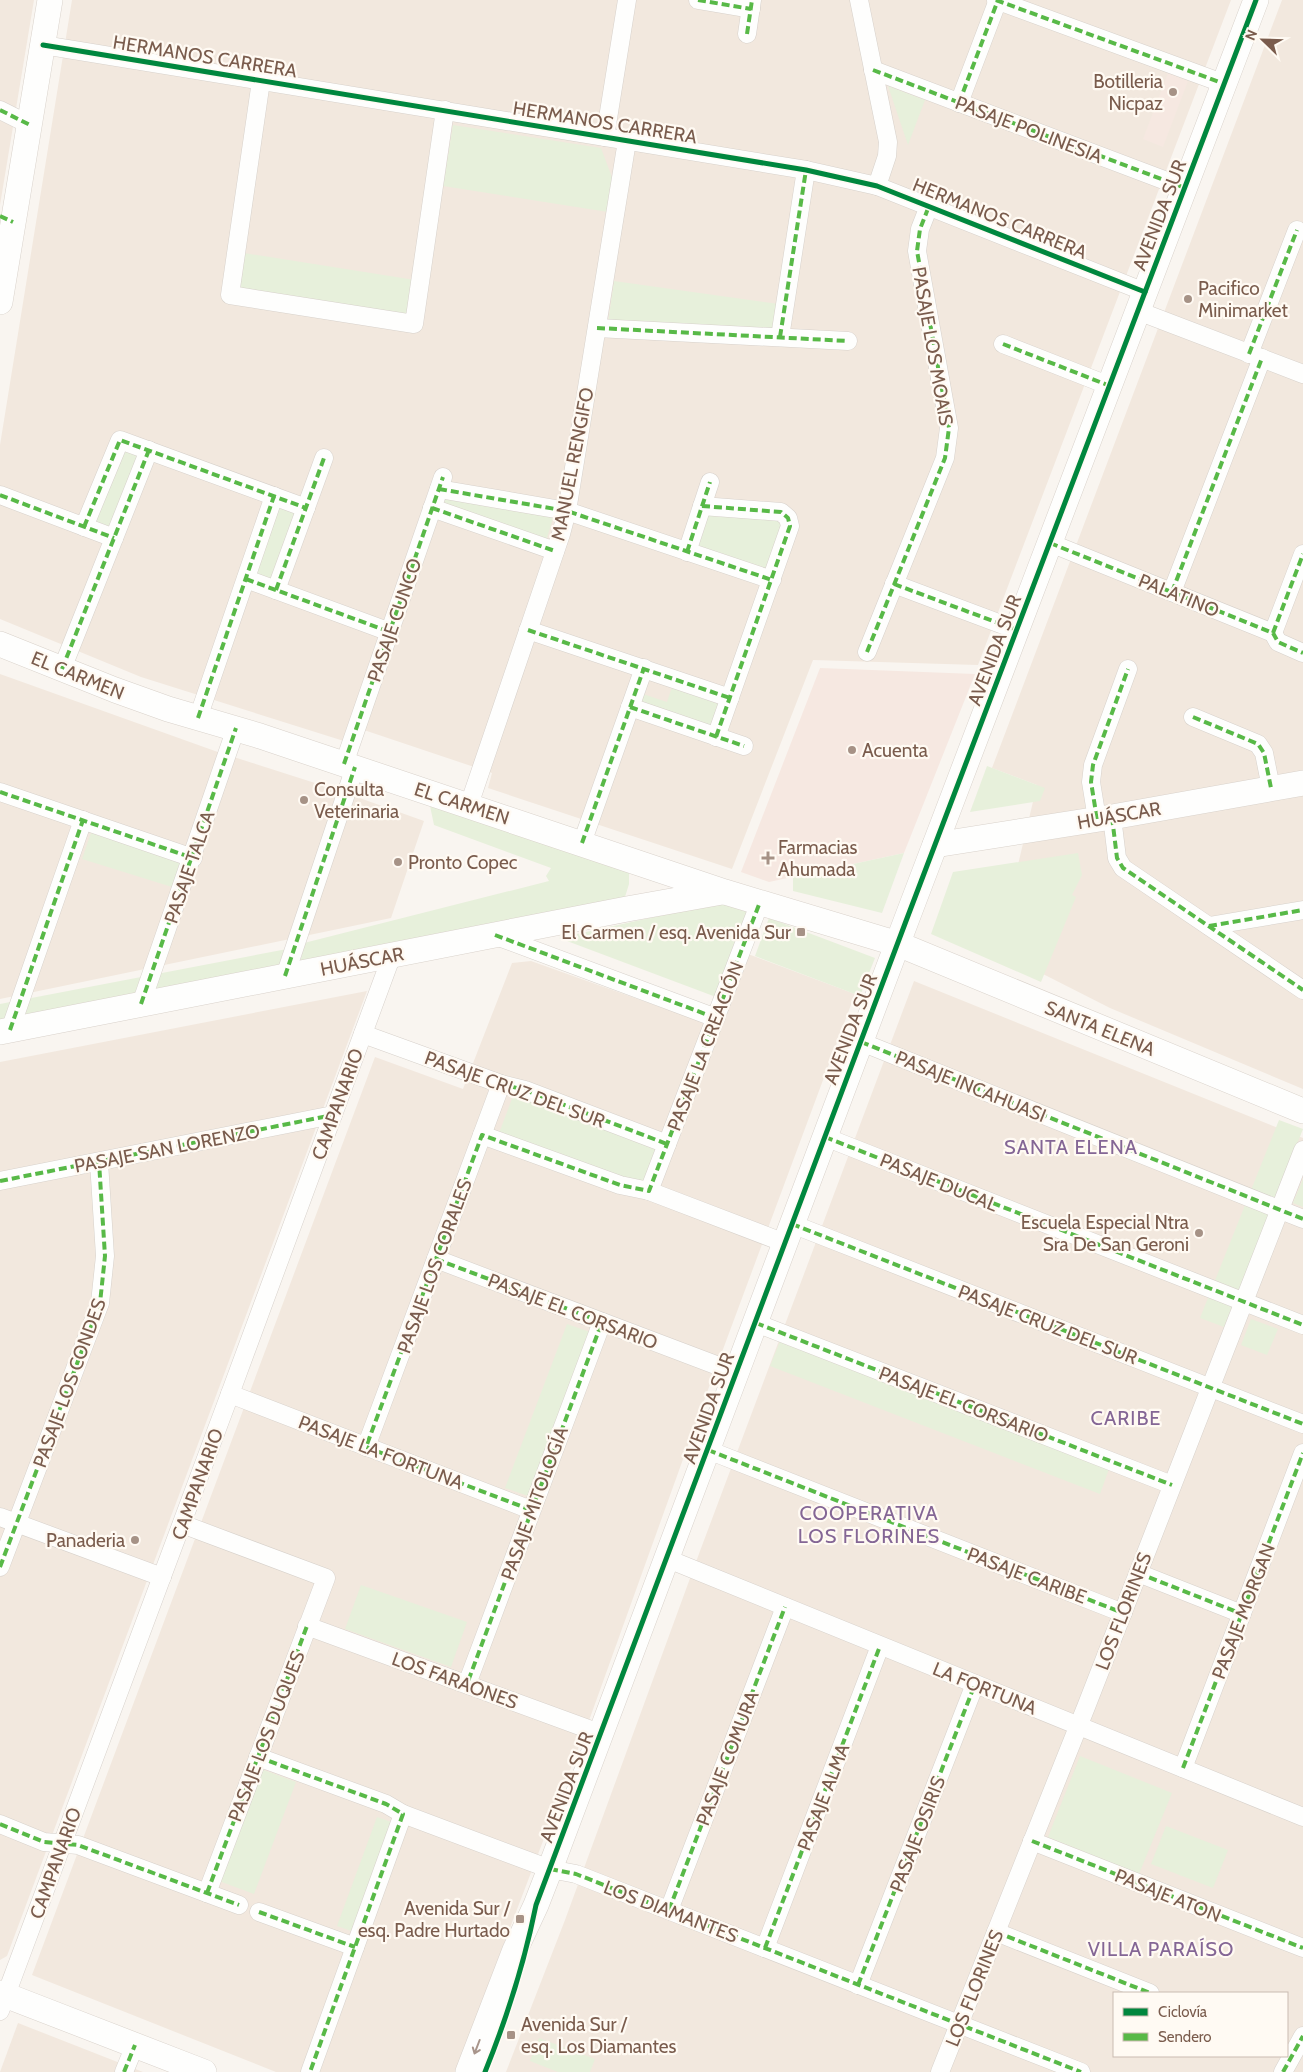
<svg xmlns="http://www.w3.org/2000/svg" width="1303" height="2072" viewBox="0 0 1303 2072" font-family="Cabin,sans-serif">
<rect width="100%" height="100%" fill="#f9f5f0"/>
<g fill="#f2e8de" fill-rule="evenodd">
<path d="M0,0h34l-34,205z"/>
<path d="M72,0h1159l-253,665 -165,-5 -81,209 -244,-81 4,-15 -140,-47 -5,16 -206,-65 -141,-58v-174z"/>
<path d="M1282,0h21v1089l-193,-81 -67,-34 -32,-80 26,-109 -45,-17z"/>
<path d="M0,674l215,77 125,40 84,30 -33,97 -391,81z"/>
<path d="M748,954l107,40 -146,393 -118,328 -136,357h-179l-244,-97 343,-918 88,32 49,-126 19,-2 188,67z"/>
<path d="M914,981l389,157v934h-797l59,-152 135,-369zM1114,1993h173v63h-173z"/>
<path d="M367,991l-360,965 -7,4v-898z"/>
<path d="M18,2023l125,49h-143z"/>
</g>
<g fill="#f6e8e1">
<path d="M1168,73l20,8 -25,66 -20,-8z"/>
<path d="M820,668l155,6 -71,179 -135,29 -28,-10z"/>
</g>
<g fill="#e7f0db">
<path d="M888,86l37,14 -17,45z"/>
<path d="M453,125l148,23 12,32 -5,32 -165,-26z"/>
<path d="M244,253l171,27 -6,35 -171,-26z"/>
<path d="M614,281l165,23 -3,28 -168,-9z"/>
<path d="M122,447l18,7 -30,77 -18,-7z"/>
<path d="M443,495l111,20 -8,26 -107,-38z"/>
<path d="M279,503l18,6 -27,75 -18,-7z"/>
<path d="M707,514l69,4 7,6 -14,50 -75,-24z"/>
<path d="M673,684l48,17 -6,24 -7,4 -73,-26 5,-10 27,9z"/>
<path d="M987,766l58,22 -5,13 -70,11z"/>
<path d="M430,806l199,64v14l-4,13 -325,67 4,-21 245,-62 -3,-5 5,-8 -117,-43z"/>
<path d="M91,833l89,29 -8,25 -90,-28z"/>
<path d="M904,853l-22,60 -89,-22v-14z"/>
<path d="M1078,853l4,22 -10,20 4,2 -35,85 -110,-48 22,-62z"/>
<path d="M722,902l26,9 -32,86 -157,-59z"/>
<path d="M769,918l106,40 -15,38 -105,-40z"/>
<path d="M287,949l-7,20 -280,57v-22z"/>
<path d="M513,1096l146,53 -17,45 -146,-53z"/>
<path d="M1279,1120l24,9 -79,198 -24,-9z"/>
<path d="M1303,1179v28l-10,-4z"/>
<path d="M1251,1319l27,10 -11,26 -26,-10z"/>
<path d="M567,1324l23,8 -62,164 -23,-8z"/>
<path d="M780,1341l329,128 -9,25 -330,-128z"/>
<path d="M361,1585l106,37 -16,45 -106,-38z"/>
<path d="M1080,1756l92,37 -33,81 -91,-37z"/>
<path d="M261,1769l35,13 -42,112 -35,-13z"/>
<path d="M377,1817l20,7 -40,109 -20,-7z"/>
<path d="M1166,1826l62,24 -15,38 -62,-24z"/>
<path d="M539,2038l56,21 -5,13h-32l-28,-11z"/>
</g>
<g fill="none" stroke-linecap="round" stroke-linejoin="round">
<g stroke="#d7d1cb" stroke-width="19">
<g id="street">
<path d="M698,0l53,9"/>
<path d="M859,0l29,142 -1,14 -10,30"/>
<path d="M996,0l229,84"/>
<path d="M747,34l5,-34"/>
<path d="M43,45l763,125 71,16 268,106"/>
<path d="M873,70l312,118"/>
<path d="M261,81l-31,214 184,29 31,-214"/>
<path d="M959,103l39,-103"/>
<path d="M0,110l30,15"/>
<path d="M605,137l22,-137"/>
<path d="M1138,311l165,63"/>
<path d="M597,328l251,13"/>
<path d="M780,337l26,-167"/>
<path d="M1003,344l107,42"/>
<path d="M1249,354l48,-124"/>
<path d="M439,489l128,22 205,69"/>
<path d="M0,495l114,43"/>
<path d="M702,506l79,6 7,6 2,8 -74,211"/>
<path d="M432,508l123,43"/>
<path d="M84,527l36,-87 186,68"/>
<path d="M1050,543l223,90 5,9 25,11"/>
<path d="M687,552l23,-70"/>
<path d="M246,579l144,53"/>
<path d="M894,584l123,46"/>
<path d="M276,590l48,-132"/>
<path d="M1172,592l90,-234"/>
<path d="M528,630l202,68"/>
<path d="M1273,633l30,-79"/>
<path d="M867,652l78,-194 4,-30 -32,-177 3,-22 9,-23"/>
<path d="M62,669l87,-219"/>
<path d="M630,707l114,39"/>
<path d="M1193,717l65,27 6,9 7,35"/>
<path d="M198,718l76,-222"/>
<path d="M344,764l99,-287"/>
<path d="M0,792l193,66"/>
<path d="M469,805l92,-271 6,-23 60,-370"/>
<path d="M1112,817l5,41 6,10 180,122"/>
<path d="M1097,819l-6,-37 2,-17 35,-96"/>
<path d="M582,843l62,-175"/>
<path d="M1209,926l94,-16"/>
<path d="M496,936l220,82"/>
<path d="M285,976l70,-209"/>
<path d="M141,1004l95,-276"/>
<path d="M10,1030l73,-210"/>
<path d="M363,1034l138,50 24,6 142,54"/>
<path d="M861,1042l442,177"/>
<path d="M482,1135l138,50 29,6 136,52"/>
<path d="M825,1137l478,188"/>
<path d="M0,1181l333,-66"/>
<path d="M649,1191l111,-289"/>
<path d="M792,1224l511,200"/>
<path d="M436,1259l301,114"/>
<path d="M756,1323l416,162"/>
<path d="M230,1394l301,116"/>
<path d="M366,1447l135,-363"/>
<path d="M708,1450l415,163"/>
<path d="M0,1517l162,60"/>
<path d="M182,1524l144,54 -119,315"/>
<path d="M668,1559l635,258"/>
<path d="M0,1567l100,-264 5,-47 -6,-94"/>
<path d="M1138,1573l104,41"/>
<path d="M307,1626l295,108"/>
<path d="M467,1684l135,-362"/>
<path d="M258,1757l128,47 17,10 147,55 26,5 505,198"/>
<path d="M1183,1768l120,-315"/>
<path d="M0,1824l44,18 34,3 161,60"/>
<path d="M1032,1841l271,107"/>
<path d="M669,1910l116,-303"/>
<path d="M259,1912l96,35"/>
<path d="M996,1932l154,61"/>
<path d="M765,1948l115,-302"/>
<path d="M858,1985l117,-301"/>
<path d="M0,2011l230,-617 162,-439"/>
<path d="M124,2072l11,-27"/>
<path d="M310,2072l93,-258"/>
<path d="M940,2072l146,-365 217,-557"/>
<path d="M1283,2072l20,-36"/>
</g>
</g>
<g stroke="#d9d2cb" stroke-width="26">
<g id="secondary">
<path d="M0,302l50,-302"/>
<path d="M0,644l115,46 53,19 92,27 465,156 173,52 405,167"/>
<path d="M935,845l177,-28 191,-34"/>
<path d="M0,1032l627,-123 95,-17"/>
<path d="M0,1993l204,79"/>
<path d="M468,2072l47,-122 21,-45 14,-36 356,-948 350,-921"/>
</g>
</g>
<use href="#street" stroke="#fefefd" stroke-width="18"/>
<use href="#secondary" stroke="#fefefd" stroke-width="25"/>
<g stroke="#58b947" stroke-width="4" stroke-dasharray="8 4" stroke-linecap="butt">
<path d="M698,0l53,9"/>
<path d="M996,0l229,84"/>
<path d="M747,34l5,-34"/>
<path d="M873,70l312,118"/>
<path d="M959,103l39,-103"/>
<path d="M0,110l30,15"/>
<path d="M0,216l13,6"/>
<path d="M597,328l251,13"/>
<path d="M780,337l26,-167"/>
<path d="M1003,344l107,42"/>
<path d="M1249,354l48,-124"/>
<path d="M439,489l128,22 205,69"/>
<path d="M0,495l114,43"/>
<path d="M702,506l79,6 7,6 2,8 -74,211"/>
<path d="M432,508l123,43"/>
<path d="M84,527l36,-87 186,68"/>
<path d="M1050,543l223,90 5,9 25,11"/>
<path d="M687,552l23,-70"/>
<path d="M246,579l144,53"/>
<path d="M894,584l123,46"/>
<path d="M276,590l48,-132"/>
<path d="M1172,592l90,-234"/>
<path d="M528,630l202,68"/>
<path d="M1273,633l30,-79"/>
<path d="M867,652l78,-194 4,-30 -32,-177 3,-22 9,-23"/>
<path d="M62,669l87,-219"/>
<path d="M630,707l114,39"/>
<path d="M1193,717l65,27 6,9 7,35"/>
<path d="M198,718l76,-222"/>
<path d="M344,764l99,-287"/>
<path d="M0,792l193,66"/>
<path d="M1112,817l5,41 6,10 180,122"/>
<path d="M1097,819l-6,-37 2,-17 35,-96"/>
<path d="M582,843l62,-175"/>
<path d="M1209,926l94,-16"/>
<path d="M495,935l221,83"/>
<path d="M285,976l70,-209"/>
<path d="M141,1004l95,-276"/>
<path d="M10,1030l73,-210"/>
<path d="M861,1042l442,177"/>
<path d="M501,1084l24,6 142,54"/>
<path d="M825,1137l478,188"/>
<path d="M0,1181l333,-66"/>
<path d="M792,1224l511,200"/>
<path d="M436,1259l166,63 -135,362"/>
<path d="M756,1323l416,162"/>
<path d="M708,1450l415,163"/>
<path d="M531,1510l-165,-63 116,-312 138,50 29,6 111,-289"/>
<path d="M0,1567l100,-264 5,-47 -6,-94"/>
<path d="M1138,1573l104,41"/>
<path d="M258,1757l128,47 17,10 -93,258"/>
<path d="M1183,1768l120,-315"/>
<path d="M0,1824l44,18 34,3 161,60"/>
<path d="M1032,1841l271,107"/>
<path d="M550,1869l26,5 505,198"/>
<path d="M207,1893l100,-267"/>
<path d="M669,1910l116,-303"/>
<path d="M259,1912l96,35"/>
<path d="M996,1932l154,61"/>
<path d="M765,1948l115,-302"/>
<path d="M858,1985l117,-301"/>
<path d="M124,2072l11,-27"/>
<path d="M1283,2072l20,-36"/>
</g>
<g stroke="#fffaf3" stroke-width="8">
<g id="cycleway">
<path d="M43,45l763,125 71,16 268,106"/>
<path d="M485,2072c23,-57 39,-107 51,-167l370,-984 350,-921"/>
</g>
</g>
<use href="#cycleway" stroke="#00873e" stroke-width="5"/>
</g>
<defs><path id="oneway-shaft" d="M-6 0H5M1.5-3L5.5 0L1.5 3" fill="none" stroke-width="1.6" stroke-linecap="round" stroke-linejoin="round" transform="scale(1.25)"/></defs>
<use stroke="#a8958b" href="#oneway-shaft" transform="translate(477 2047) rotate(111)"/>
<g fill="#a69286" stroke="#fffaf3" stroke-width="2">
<circle cx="1173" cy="92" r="5"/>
<circle cx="1188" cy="299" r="5"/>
<circle cx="852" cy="750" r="5"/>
<circle cx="304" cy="800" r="5"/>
<path d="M765.5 850.5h5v5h5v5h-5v5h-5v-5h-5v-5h5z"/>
<circle cx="398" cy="862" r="5"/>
<rect x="796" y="927" width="10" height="10" rx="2.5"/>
<circle cx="1199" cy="1233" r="5"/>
<circle cx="135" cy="1540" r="5"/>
<rect x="515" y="1914" width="10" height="10" rx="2.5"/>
<rect x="506" y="2030" width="10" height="10" rx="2.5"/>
</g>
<g text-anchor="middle" stroke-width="4.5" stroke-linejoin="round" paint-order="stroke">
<g font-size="19" fill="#7a5c4d" stroke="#fffaf3">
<text transform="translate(205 56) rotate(9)" y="7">HERMANOS CARRERA</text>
<text transform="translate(605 122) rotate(9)" y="7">HERMANOS CARRERA</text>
<text transform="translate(1029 129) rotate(21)" y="7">PASAJE POLINESIA</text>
<text transform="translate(1159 215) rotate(-69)" y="7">AVENIDA SUR</text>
<text transform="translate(1000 218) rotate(22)" y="7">HERMANOS CARRERA</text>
<text transform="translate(933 346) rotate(80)" y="7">PASAJE LOS MOAIS</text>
<text transform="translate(572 464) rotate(-79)" y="7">MANUEL RENGIFO</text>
<text transform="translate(1179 595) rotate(22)" y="7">PALATINO</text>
<text transform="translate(394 620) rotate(-71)" y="7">PASAJE CUNCO</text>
<text transform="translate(994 650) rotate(-69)" y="7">AVENIDA SUR</text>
<text transform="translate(78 675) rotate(22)" y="7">EL CARMEN</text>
<text transform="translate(462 803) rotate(18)" y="7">EL CARMEN</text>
<text transform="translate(1119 815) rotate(-10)" y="7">HUÁSCAR</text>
<text transform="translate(189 867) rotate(-71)" y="7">PASAJE TALCA</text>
<text transform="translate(362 961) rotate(-11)" y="7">HUÁSCAR</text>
<text transform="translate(1100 1028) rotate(22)" y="7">SANTA ELENA</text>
<text transform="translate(850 1029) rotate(-69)" y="7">AVENIDA SUR</text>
<text transform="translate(705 1046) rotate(-69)" y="7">PASAJE LA CREACIÓN</text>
<text transform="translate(971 1086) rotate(22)" y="7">PASAJE INCAHUASI</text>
<text transform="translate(515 1089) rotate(20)" y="7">PASAJE CRUZ DEL SUR</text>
<text transform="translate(337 1104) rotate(-70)" y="7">CAMPANARIO</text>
<text transform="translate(167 1148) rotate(-11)" y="7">PASAJE SAN LORENZO</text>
<text transform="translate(939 1182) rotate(22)" y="7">PASAJE DUCAL</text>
<text transform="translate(434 1266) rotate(-70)" y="7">PASAJE LOS CORALES</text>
<text transform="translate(573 1311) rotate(21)" y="7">PASAJE EL CORSARIO</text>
<text transform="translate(1048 1324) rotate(21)" y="7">PASAJE CRUZ DEL SUR</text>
<text transform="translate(69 1383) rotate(-70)" y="7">PASAJE LOS CONDES</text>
<text transform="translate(964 1404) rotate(21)" y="7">PASAJE EL CORSARIO</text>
<text transform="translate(708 1408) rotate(-70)" y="7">AVENIDA SUR</text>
<text transform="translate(381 1452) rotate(21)" y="7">PASAJE LA FORTUNA</text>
<text transform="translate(197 1484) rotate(-70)" y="7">CAMPANARIO</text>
<text transform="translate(534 1503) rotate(-70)" y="7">PASAJE MITOLOGÍA</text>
<text transform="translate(1027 1575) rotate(21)" y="7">PASAJE CARIBE</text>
<text transform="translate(1123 1611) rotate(-69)" y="7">LOS FLORINES</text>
<text transform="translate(1243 1611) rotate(-69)" y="7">PASAJE MORGAN</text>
<text transform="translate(455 1680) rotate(20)" y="7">LOS FARAONES</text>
<text transform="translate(985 1688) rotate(22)" y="7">LA FORTUNA</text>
<text transform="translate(266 1736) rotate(-69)" y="7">PASAJE LOS DUQUES</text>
<text transform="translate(727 1758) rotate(-69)" y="7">PASAJE COMURA</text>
<text transform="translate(566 1787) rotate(-69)" y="7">AVENIDA SUR</text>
<text transform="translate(823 1797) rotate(-69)" y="7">PASAJE ALMA</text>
<text transform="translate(917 1834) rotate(-69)" y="7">PASAJE OSIRIS</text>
<text transform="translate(55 1863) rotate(-70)" y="7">CAMPANARIO</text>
<text transform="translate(1168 1895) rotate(22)" y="7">PASAJE ATON</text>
<text transform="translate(671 1911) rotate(21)" y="7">LOS DIAMANTES</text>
<text transform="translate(974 1988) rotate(-68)" y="7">LOS FLORINES</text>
</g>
<g font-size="19" fill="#7a5c4d" stroke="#fffaf3" text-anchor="start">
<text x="1163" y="88" text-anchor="end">Botilleria<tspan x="1163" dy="22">Nicpaz</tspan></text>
<text x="1198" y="295">Pacifico<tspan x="1198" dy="22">Minimarket</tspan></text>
<text x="862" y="757">Acuenta</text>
<text x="314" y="796">Consulta<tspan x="314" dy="22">Veterinaria</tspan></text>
<text x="778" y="854">Farmacias<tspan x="778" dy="22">Ahumada</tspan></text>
<text x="408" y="869">Pronto Copec</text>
<text x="791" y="939" text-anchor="end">El Carmen / esq. Avenida Sur</text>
<text x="1189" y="1229" text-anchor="end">Escuela Especial Ntra<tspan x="1189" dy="22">Sra De San Geroni</tspan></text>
<text x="125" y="1547" text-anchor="end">Panaderia</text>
<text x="510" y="1915" text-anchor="end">Avenida Sur /<tspan x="510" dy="22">esq. Padre Hurtado</tspan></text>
<text x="521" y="2031">Avenida Sur /<tspan x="521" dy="22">esq. Los Diamantes</tspan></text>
</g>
<g font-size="20" letter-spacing="1" fill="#846695" stroke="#fffaf3">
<text x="1071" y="1154">SANTA ELENA</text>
<text x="1126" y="1425">CARIBE</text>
<text x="869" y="1520">COOPERATIVA<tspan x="869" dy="23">LOS FLORINES</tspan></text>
<text x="1161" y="1956">VILLA PARAÍSO</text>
</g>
</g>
<rect x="1113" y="1992" width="175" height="65" fill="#fffaf3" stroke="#cabbb1"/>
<rect x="1123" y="2008" width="25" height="8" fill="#00873e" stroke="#cabbb1"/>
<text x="1158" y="2017" font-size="15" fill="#7a5c4d">Ciclovía</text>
<rect x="1123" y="2033" width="25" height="8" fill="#58b947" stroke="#cabbb1"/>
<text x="1158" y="2042" font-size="15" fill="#7a5c4d">Sendero</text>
<g transform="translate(1263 40) rotate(293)" stroke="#fffaf3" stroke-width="4" paint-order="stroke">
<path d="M0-4L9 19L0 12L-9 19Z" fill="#7a5c4d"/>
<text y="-8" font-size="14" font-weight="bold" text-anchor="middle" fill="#7a5c4d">N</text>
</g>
</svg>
